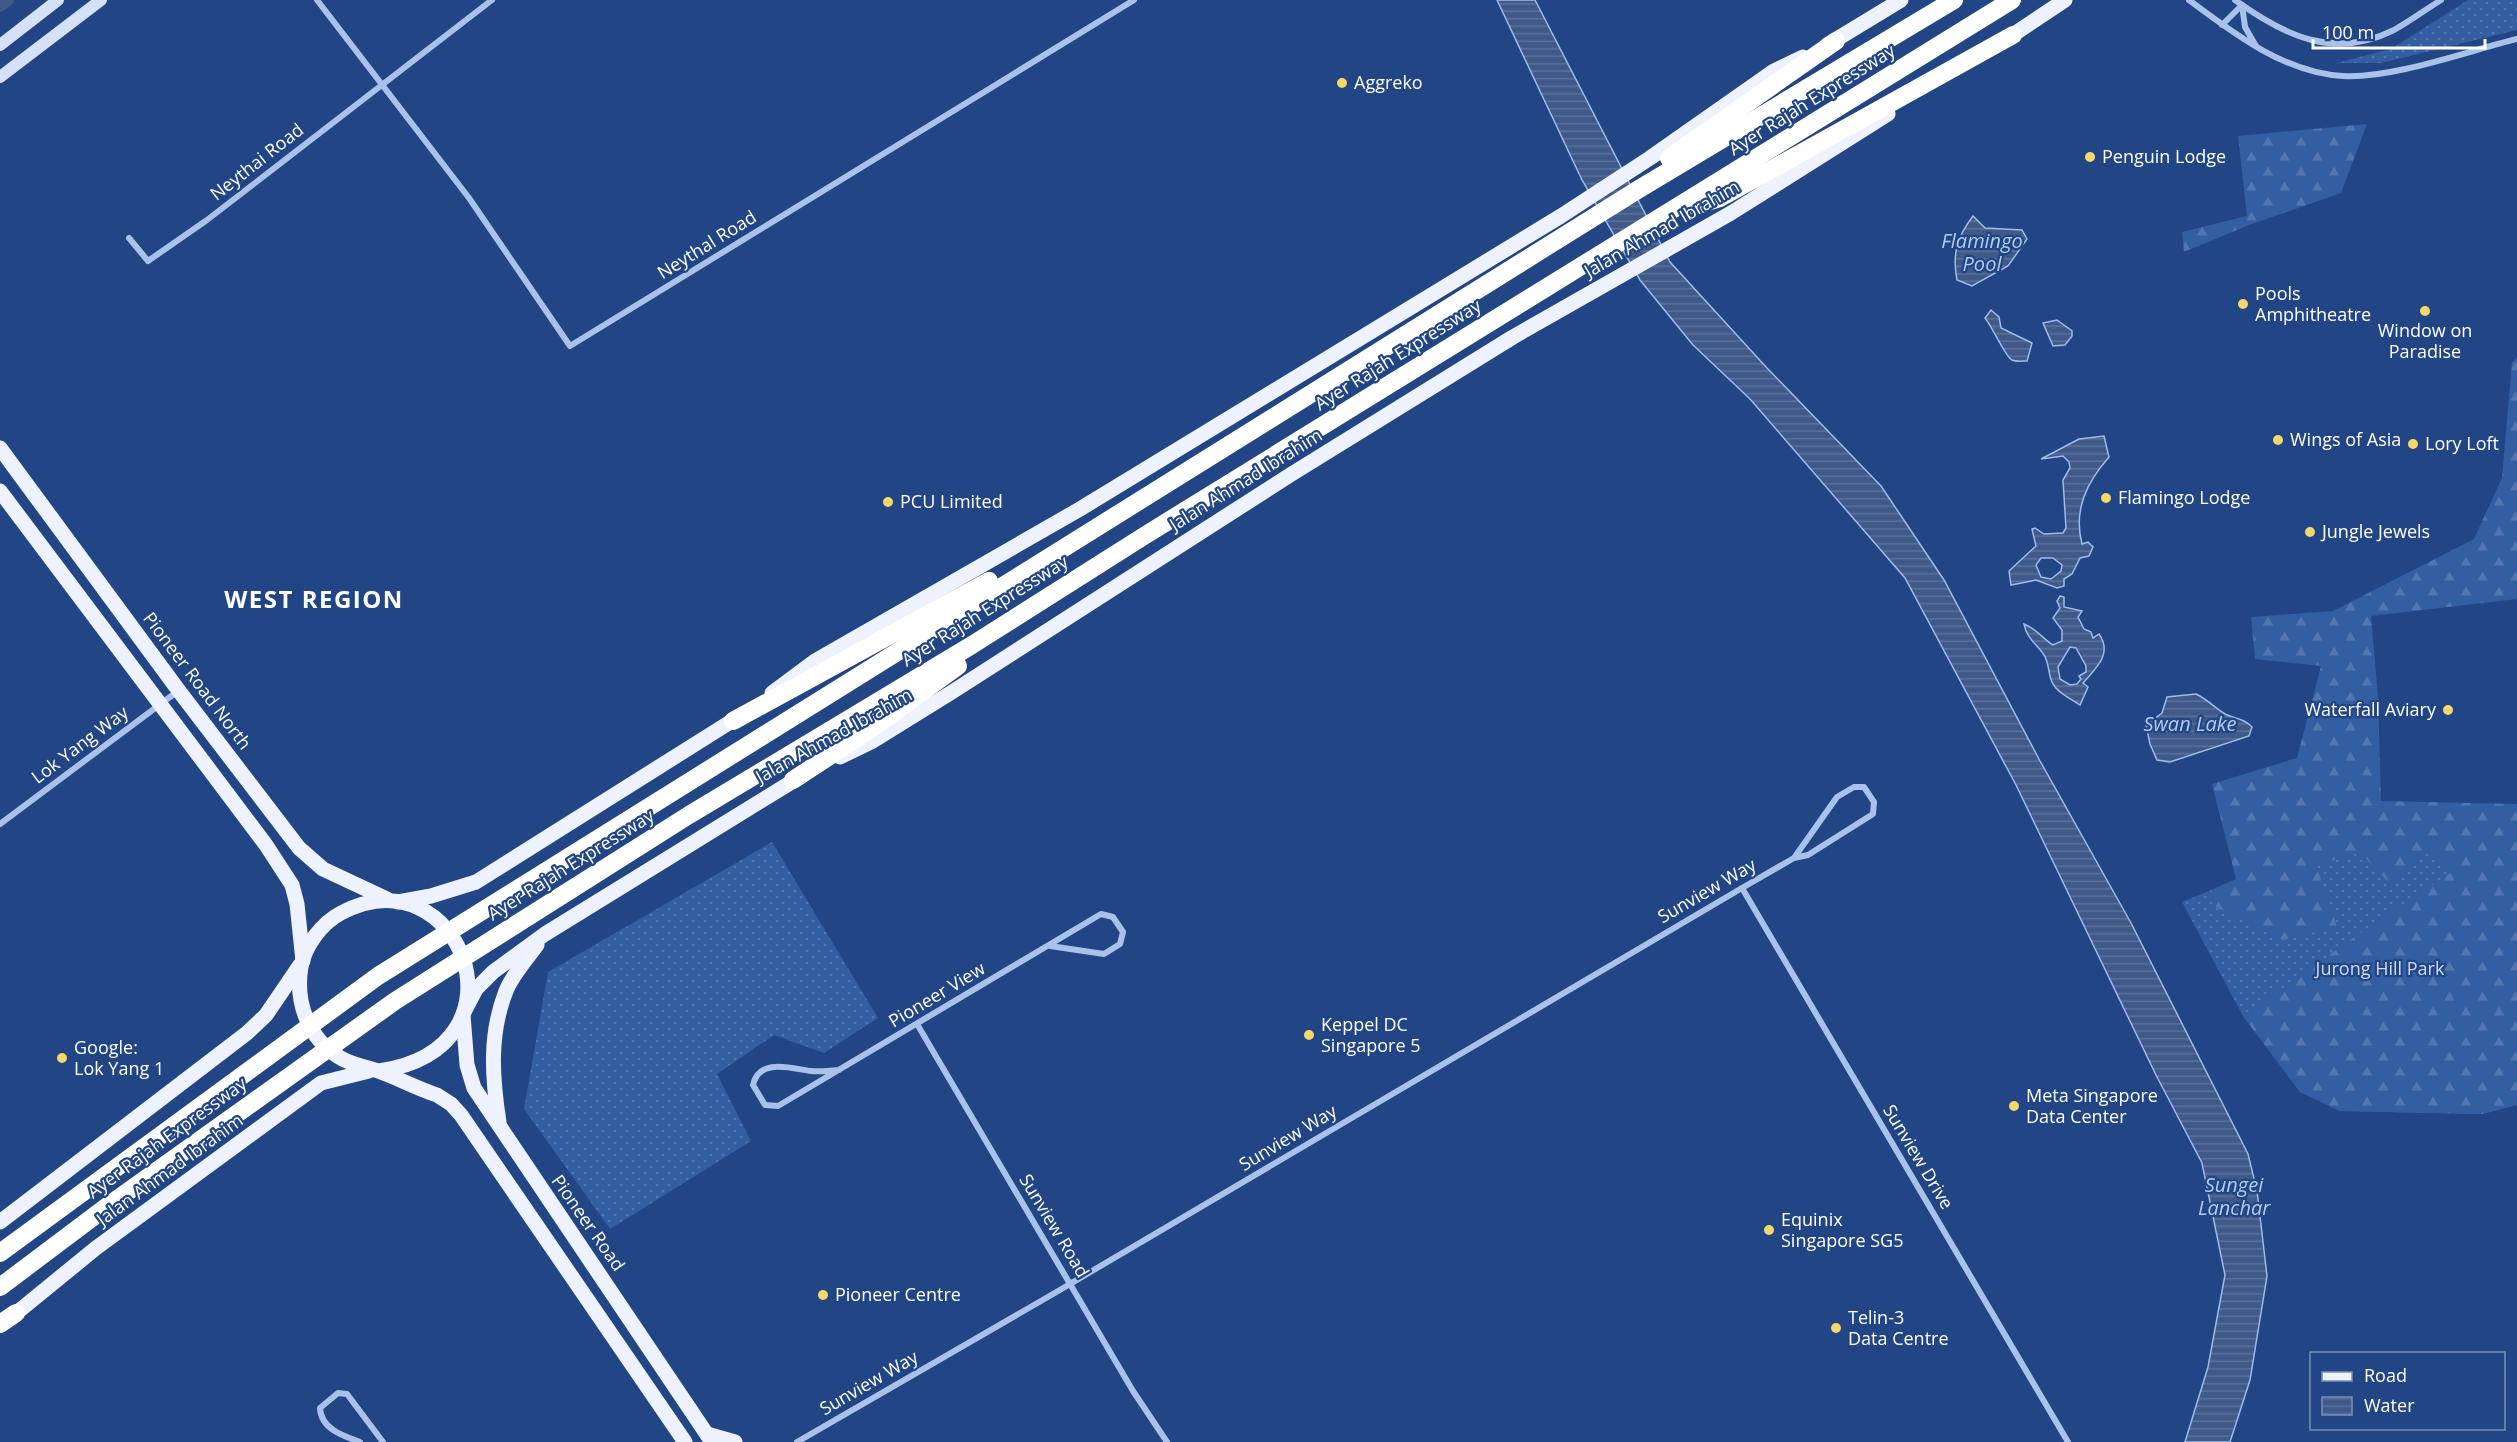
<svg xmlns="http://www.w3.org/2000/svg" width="2517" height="1442" viewBox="0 0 2517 1442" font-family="'Open Sans',sans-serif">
<defs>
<pattern id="grass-dots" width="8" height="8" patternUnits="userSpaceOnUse" patternTransform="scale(1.5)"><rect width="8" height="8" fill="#345ea2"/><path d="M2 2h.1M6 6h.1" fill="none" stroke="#5276b0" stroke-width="1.8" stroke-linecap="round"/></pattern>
<pattern id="forest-firs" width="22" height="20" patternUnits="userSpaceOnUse" patternTransform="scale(1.5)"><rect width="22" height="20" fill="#345ea2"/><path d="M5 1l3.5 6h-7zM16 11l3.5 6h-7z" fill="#5276b0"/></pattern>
<pattern id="water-rules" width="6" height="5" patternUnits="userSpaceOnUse" patternTransform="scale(1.5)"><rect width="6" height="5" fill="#3f5a89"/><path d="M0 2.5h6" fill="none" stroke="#5c739b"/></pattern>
</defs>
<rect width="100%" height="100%" fill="#214585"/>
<g fill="url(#grass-dots)">
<path d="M2468,0h49v30l-136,33h-45l55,-14z"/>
<path d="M2517,812v293l-35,9 -142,-3 -40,-19 -57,-76 -61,-114 208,-86z"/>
<path d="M772,842l106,176 -54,35 -50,-18 -57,39 34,67 -141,88 -86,-120 24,-137z"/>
</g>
<g fill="url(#forest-firs)">
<path d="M2367,124l-26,69 -92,32 -65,27 -2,-20 65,-16 -9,-80z"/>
<path d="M2517,358v241l-146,17 7,80 3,105 136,3v301l-35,9 -142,-3 -40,-19 -57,-76 140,-99 69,-45 -22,-22 -40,34 -32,-34 -41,17 20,60 -54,13 -67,-33 -5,-17 25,-11 -24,-95 85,-26 24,-92 -66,-7 -4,-42 82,-6 141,-72 28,-61 10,-116z"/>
</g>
<g fill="url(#water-rules)" stroke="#9dbceb" stroke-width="1.5" fill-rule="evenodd">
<path d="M1497,0h38l135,262 97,106 114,118 63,94 96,181 91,162 117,231 9,37 10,85 -17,104 -20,62h-45l23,-75 17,-92 -23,-112 -46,-88 -140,-290 -111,-207 -155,-179 -57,-54 -53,-65 -58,-100z"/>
<path d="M1973,216l12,12 37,2 5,9 -19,27 -36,20 -15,-6c-5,-26 0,-43 16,-64z"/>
<path d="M1991,310l8,7 2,11 31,15 -5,18c-4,0 -11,1 -15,-1 -6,-2 -20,-34 -27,-42z"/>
<path d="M2057,320l15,11v5l-7,9 -12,1 -10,-23z"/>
<path d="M2104,436l5,21c-22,25 -36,53 -27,87l6,-2 5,5 -4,9 -9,2 -8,16 -8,5v7l-7,2 -21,-8 -25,5 -2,-14 27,-25 -4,-17 3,-1 9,6 19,-1 3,-5 -3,-48 7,-12 -1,-6 -6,-6 -22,3 38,-20zM2041,558h12l9,7 -1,6 -10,8 -10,-2 -5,-12z"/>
<path d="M2060,596l4,1v10l18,4 -4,6 6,12 7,3 2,6 6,-4c14,20 -3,34 -16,49l5,4 -8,18c-10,-7 -23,-12 -28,-23 -4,-9 -3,-20 -8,-27 -8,-12 -17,-16 -20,-31 13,5 18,14 29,21l9,-4v-11l-9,-12 7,-10 -3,-7zM2070,647l6,1 10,18v6l-7,4 2,3 -4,5 -7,1 -10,-6 -2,-12z"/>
<path d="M2196,694c11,5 19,14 29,20 11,5 18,4 27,13l-3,9 -79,26 -13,-2 -7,-16 -4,-19 16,-12 5,-16z"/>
</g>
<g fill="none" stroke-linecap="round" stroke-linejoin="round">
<path stroke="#3f5a89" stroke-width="12" d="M0,6l8,-6"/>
<g stroke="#a9c2e9" stroke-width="6">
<path d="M317,0l152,198 101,148 564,-346"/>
<path d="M2189,0c44,33 96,73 154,76 48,3 125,-25 174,-37"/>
<path d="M2235,0c50,36 99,60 159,30 16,-9 31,-20 47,-30"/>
<path d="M2242,5l3,22 11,19"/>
<path d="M2222,25l20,-20"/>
<path d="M129,238l19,23 59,-41 285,-220"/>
<path d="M0,824l178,-133"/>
<path d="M1742,888l326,554"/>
<path d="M917,1024l216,367 34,51"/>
<path d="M839,1070c-9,1 -19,2 -28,1 -18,-2 -52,-14 -58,14l12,20 13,1 323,-192 12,3 10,15 -3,12 -16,10 -54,-8"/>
<path d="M360,1442c-17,-6 -39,-13 -40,-34l18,-15 9,1 36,48"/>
<path d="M797,1442l256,-148 689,-406 52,-30 14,-3 65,-41 1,-12 -10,-15h-10l-17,10 -43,61"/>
</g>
<g stroke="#d4e1f7" stroke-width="12">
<path d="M0,45l58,-45"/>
<path d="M0,77l101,-77"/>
</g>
<g stroke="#edf2fe" stroke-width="15">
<path d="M2005,40l60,-40"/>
<path d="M1827,45l74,-45"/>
<path d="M0,448l179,243 120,157 24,21 64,30"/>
<path d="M0,491l266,354 26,40 5,19 6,57"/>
<path d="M772,693l43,-32 265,-152 481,-293 89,-58 124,-87 29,-14"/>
<path d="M840,757l33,-16 79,-49 338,-217 223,-138 218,-124 157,-99"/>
<path d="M398,902l33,-6 45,-14 267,-168"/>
<path d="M464,1012l12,-23 17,-17 52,-38 258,-159"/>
<path d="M463,1015l4,50 7,23 238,354"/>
<path d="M379,1071c158,-23 80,-221 -38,-158 -19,10 -36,32 -40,54 -6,35 7,71 38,90 12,8 26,9 39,14 20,7 38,17 59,24l14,9 10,11 224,327"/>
<path d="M499,1122c-7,-45 -10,-88 7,-131 7,-17 21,-32 31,-46"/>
<path d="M0,1222l247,-189 19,-18 34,-50"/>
<path d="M9,1319l87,-71 225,-165 48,-12"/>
<path d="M707,1434l28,8"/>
</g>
<g stroke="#fff" stroke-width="18">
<path d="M1669,158l167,-117"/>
<path d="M1695,206l25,-8 293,-163"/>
<path d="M733,721l256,-140"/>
<path d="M793,780l81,-53 84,-61"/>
<path d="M0,1253l378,-277 1261,-787 315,-189"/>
<path d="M0,1287l109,-82 286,-204 294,-186 283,-170 172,-109 868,-536"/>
<path d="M0,1324l16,-11"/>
</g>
</g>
<g fill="#f6d76a" stroke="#214585" stroke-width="2">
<circle cx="1342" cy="83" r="6"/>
<circle cx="2090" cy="157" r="6"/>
<circle cx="2243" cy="304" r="6"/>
<circle cx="2425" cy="311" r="6"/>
<circle cx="2278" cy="440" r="6"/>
<circle cx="2413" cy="444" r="6"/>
<circle cx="2106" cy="498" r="6"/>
<circle cx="888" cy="502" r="6"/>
<circle cx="2310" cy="532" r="6"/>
<circle cx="2448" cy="710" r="6"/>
<circle cx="1309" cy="1035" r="6"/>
<circle cx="62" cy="1058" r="6"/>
<circle cx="2014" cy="1106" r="6"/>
<circle cx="1769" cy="1230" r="6"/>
<circle cx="823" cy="1295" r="6"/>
<circle cx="1836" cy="1328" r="6"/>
</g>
<g text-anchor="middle" stroke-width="4.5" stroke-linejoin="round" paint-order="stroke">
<g font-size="18" fill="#fff" stroke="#214585" text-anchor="start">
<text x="1354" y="89">Aggreko</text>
<text x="2102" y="163">Penguin Lodge</text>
<text x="2255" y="300">Pools<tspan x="2255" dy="21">Amphitheatre</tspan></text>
<text x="2425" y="337" text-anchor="middle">Window on<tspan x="2425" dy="21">Paradise</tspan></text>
<text x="2290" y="446">Wings of Asia</text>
<text x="2425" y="450">Lory Loft</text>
<text x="2118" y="504">Flamingo Lodge</text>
<text x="900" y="508">PCU Limited</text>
<text x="2322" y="538">Jungle Jewels</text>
<text x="2436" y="716" text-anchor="end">Waterfall Aviary</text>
<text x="1321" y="1031">Keppel DC<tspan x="1321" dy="21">Singapore 5</tspan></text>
<text x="74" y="1054">Google:<tspan x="74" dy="21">Lok Yang 1</tspan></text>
<text x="2026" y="1102">Meta Singapore<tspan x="2026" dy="21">Data Center</tspan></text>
<text x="1781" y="1226">Equinix<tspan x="1781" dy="21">Singapore SG5</tspan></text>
<text x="835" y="1301">Pioneer Centre</text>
<text x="1848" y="1324">Telin-3<tspan x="1848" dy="21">Data Centre</tspan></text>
</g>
<g font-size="18" fill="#fff" stroke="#214585">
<text transform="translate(1812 100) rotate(-32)" y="6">Ayer Rajah Expressway</text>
<text transform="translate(257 162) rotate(-38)" y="6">Neythai Road</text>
<text transform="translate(1662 229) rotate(-30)" y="6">Jalan Ahmad Ibrahim</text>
<text transform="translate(707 245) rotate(-32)" y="6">Neythal Road</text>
<text transform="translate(1398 355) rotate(-32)" y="6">Ayer Rajah Expressway</text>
<text transform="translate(1246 480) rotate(-32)" y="6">Jalan Ahmad Ibrahim</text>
<text transform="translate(985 611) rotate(-32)" y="6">Ayer Rajah Expressway</text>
<text transform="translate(197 681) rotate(53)" y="6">Pioneer Road North</text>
<text transform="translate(834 736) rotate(-29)" y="6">Jalan Ahmad Ibrahim</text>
<text transform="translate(80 745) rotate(-37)" y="6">Lok Yang Way</text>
<text transform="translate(571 865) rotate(-32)" y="6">Ayer Rajah Expressway</text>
<text transform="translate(1707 891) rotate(-30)" y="6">Sunview Way</text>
<text transform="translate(937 995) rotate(-31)" y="6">Pioneer View</text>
<text transform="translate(167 1138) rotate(-36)" y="6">Ayer Rajah Expressway</text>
<text transform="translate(1288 1138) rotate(-31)" y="6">Sunview Way</text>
<text transform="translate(1918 1157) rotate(59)" y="6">Sunview Drive</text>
<text transform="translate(170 1170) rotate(-36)" y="6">Jalan Ahmad Ibrahim</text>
<text transform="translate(588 1223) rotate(55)" y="6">Pioneer Road</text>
<text transform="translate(1054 1226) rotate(59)" y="6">Sunview Road</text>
<text transform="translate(869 1383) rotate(-30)" y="6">Sunview Way</text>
</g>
<g font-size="18" fill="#ceddf7" stroke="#214585">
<text x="2380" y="975">Jurong Hill Park</text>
</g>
<g font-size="20" font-style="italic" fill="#b5ccf1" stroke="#214585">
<text x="1982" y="248">Flamingo<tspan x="1982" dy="23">Pool</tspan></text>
<text x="2190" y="731">Swan Lake</text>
<text x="2234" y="1192">Sungei<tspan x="2234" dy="23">Lanchar</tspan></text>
</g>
<g font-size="24" font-weight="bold" letter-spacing="1.5" fill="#fff" stroke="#214585">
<text x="314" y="608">WEST REGION</text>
</g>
</g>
<rect x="2310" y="1352" width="195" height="78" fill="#214585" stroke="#7a8fb6" stroke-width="1.5"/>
<rect x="2322" y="1372" width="30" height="9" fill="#edf2fe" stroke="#7a8fb6" stroke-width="1.5"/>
<text x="2364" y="1382" font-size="18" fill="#ffffff">Road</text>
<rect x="2322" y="1397" width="30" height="18" fill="url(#water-rules)" stroke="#7a8fb6" stroke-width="1.5"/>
<text x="2364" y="1412" font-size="18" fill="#ffffff">Water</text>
<path d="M2313 39v9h172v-9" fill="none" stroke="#ffffff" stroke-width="3"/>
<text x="2322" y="39" font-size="18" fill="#ffffff" stroke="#214585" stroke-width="4.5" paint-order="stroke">100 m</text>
</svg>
